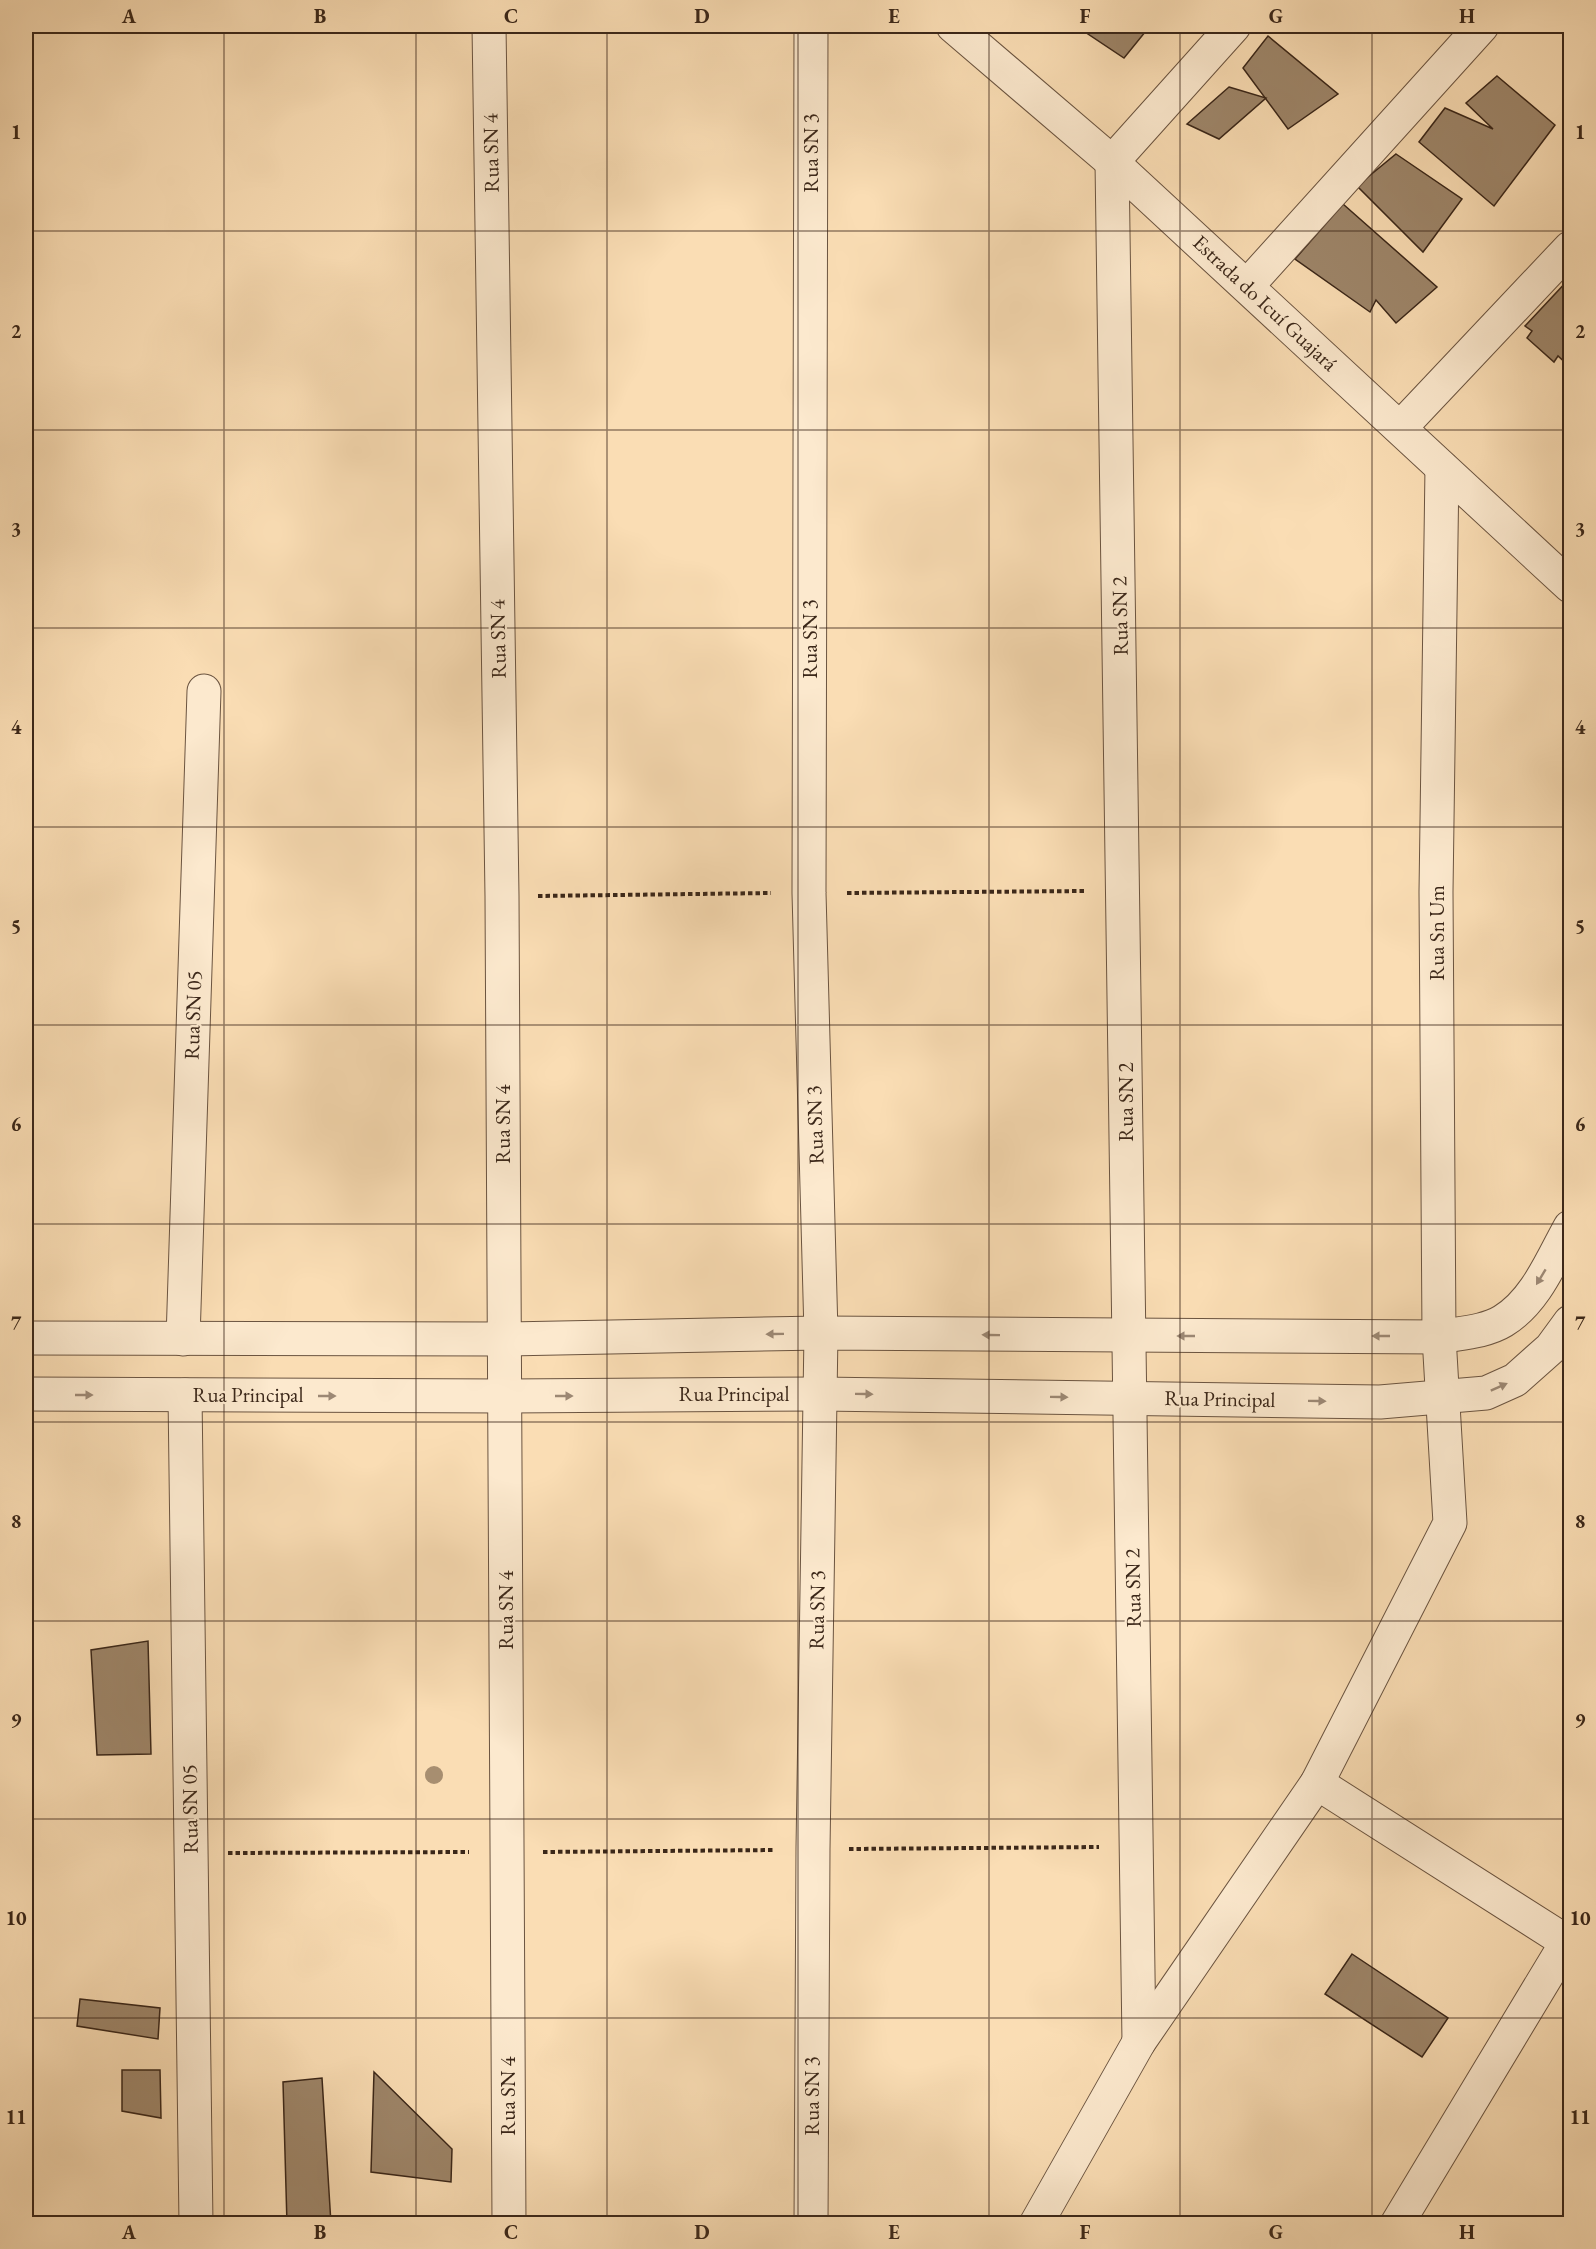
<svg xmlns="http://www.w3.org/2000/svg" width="1596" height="2249" viewBox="0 0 1596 2249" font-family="'EB Garamond',serif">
<rect width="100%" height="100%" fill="#faddb4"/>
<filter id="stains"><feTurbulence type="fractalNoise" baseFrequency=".00333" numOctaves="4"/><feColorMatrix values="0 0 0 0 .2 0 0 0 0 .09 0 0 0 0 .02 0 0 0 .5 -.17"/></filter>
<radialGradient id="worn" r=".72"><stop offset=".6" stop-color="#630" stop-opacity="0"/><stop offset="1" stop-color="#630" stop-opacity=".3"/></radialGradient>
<g fill="#9e866a" stroke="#3b2719" stroke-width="1.5">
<path d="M1076,26h74l-26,32z"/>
<path d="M1268,36l70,58 -50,35 -45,-61z"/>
<path d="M1497,76l58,49 -61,81 -75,-64 26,-34 48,21 -27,-26z"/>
<path d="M1229,87l37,11 -47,41 -32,-15z"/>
<path d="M1396,154l66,45 -39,53 -66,-66z"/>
<path d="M1343,204l94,83 -41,36 -20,-23 -6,12 -75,-53z"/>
<path d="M1570,278v89l-12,-11 -4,6 -27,-24 5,-7 -7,-5z"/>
<path d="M148,1641l3,113 -54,1 -6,-105z"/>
<path d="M1352,1954l96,64 -26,39 -97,-63z"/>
<path d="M80,1999l80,9 -2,31 -81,-13z"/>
<path d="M122,2070h38l1,48 -39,-7z"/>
<path d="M374,2072l78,77 -1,33 -80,-10z"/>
<path d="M322,2078l9,146h-44l-4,-142z"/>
</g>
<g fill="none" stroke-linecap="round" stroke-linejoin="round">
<g stroke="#6b5440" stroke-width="35">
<g id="minor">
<path d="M489,26l13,870 7,1328"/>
<path d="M811,26l-2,867 12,440 -8,516 -2,375"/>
<path d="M1247,286l235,-260"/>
<path d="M1400,428l170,-180"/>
<path d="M26,1338l477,1 318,-6 618,4c21,-4 46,-5 64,-16 33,-20 49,-62 67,-94"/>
<path d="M183,1339l21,-648"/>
<path d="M26,1394l479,2 315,-2 560,8 106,-9 29,-13 36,-32 19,-26"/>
<path d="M185,1395l11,829"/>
<path d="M1317,1783l253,161"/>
<path d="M1139,2042l-27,-1880 122,-136"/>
<path d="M1036,2224l103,-182 178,-259 133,-260 -11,-186 -3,-445 6,-424"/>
<path d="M1397,2224l173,-287"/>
</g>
</g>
<g stroke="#6b5440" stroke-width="35">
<path id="tertiary" d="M953,26l159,136 458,424"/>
</g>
<g stroke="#3b2719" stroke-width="4" stroke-dasharray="4.5 3" stroke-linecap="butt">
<path d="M847,893l239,-2"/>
<path d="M538,896l233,-3"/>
<path d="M849,1849l250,-2"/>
<path d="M543,1852l232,-2"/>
<path d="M228,1853l241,-1"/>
</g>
<use href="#minor" stroke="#fce9ce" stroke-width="33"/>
<use href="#tertiary" stroke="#fce9ce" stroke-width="33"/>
</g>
<circle fill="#a78e70" cx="434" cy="1775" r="9"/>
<defs><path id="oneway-solid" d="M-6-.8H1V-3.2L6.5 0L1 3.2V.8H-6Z" transform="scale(1.5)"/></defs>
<g fill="#9c8874">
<use href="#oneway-solid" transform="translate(1541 1277) rotate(121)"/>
<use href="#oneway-solid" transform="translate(775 1334) rotate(179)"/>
<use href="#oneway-solid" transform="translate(991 1335) rotate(-179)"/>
<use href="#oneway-solid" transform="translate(1186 1336) rotate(-180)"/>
<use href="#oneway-solid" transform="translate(1381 1336) rotate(-180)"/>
<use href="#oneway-solid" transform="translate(1499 1387) rotate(-24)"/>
<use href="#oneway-solid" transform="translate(864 1394) rotate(1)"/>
<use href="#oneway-solid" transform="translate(84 1395)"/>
<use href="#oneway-solid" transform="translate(327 1396)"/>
<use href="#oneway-solid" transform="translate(564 1396)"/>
<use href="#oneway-solid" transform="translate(1059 1397) rotate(1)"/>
<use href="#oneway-solid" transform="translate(1317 1401) rotate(1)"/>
</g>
<path fill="none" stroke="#3b2719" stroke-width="1.5" stroke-opacity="0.55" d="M224,26v2198M416,26v2198M607,26v2198M798,26v2198M989,26v2198M1180,26v2198M1372,26v2198M26,231h1544M26,430h1544M26,628h1544M26,827h1544M26,1025h1544M26,1224h1544M26,1422h1544M26,1621h1544M26,1819h1544M26,2018h1544"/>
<g text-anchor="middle" stroke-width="4.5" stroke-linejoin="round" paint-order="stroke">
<g font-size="21" fill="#3b2719" stroke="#fce9ce">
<text transform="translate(491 153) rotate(-91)" y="7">Rua SN 4</text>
<text transform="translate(811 153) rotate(-90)" y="7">Rua SN 3</text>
<text transform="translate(1265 303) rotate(43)" y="7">Estrada do Icuí Guajará</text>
<text transform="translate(1120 616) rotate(-91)" y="7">Rua SN 2</text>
<text transform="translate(498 639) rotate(-91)" y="7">Rua SN 4</text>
<text transform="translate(810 639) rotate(-90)" y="7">Rua SN 3</text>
<text transform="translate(1437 933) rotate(-90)" y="7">Rua Sn Um</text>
<text transform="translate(193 1015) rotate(-88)" y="7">Rua SN 05</text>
<text transform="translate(1126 1102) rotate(-90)" y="7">Rua SN 2</text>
<text transform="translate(503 1124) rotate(-90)" y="7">Rua SN 4</text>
<text transform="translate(815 1125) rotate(-92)" y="7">Rua SN 3</text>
<text x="734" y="1401">Rua Principal</text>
<text x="248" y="1402">Rua Principal</text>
<text transform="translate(1220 1399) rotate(1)" y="7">Rua Principal</text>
<text transform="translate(1133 1588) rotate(-91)" y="7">Rua SN 2</text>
<text transform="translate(506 1610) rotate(-90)" y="7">Rua SN 4</text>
<text transform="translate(817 1610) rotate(-89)" y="7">Rua SN 3</text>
<text transform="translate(190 1809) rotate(-91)" y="7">Rua SN 05</text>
<text transform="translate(508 2096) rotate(-90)" y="7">Rua SN 4</text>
<text transform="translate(812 2096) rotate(-90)" y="7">Rua SN 3</text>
</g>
</g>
<rect width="1596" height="2249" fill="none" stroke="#faddb4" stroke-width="66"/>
<rect x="33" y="33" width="1530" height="2183" fill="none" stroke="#3b2719" stroke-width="2"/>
<g font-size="20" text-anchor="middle" font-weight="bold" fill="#3b2719">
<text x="129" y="23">A</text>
<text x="320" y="23">B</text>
<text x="511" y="23">C</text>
<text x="702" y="23">D</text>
<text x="894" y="23">E</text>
<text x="1085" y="23">F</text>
<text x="1276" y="23">G</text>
<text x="1467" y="23">H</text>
<text x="16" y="139">1</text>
<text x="1580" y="139">1</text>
<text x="16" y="338">2</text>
<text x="1580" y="338">2</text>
<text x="16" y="536">3</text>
<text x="1580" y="536">3</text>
<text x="16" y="734">4</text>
<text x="1580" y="734">4</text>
<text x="16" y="933">5</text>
<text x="1580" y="933">5</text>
<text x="16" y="1131">6</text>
<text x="1580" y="1131">6</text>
<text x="16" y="1330">7</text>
<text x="1580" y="1330">7</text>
<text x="16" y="1528">8</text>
<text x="1580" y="1528">8</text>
<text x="16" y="1727">9</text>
<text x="1580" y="1727">9</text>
<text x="16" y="1925">10</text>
<text x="1580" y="1925">10</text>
<text x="16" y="2124">11</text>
<text x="1580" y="2124">11</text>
<text x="129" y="2239">A</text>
<text x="320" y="2239">B</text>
<text x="511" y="2239">C</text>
<text x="702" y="2239">D</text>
<text x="894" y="2239">E</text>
<text x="1085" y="2239">F</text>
<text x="1276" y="2239">G</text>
<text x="1467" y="2239">H</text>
</g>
<rect width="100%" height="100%" filter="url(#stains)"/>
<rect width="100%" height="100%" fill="url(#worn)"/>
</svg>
